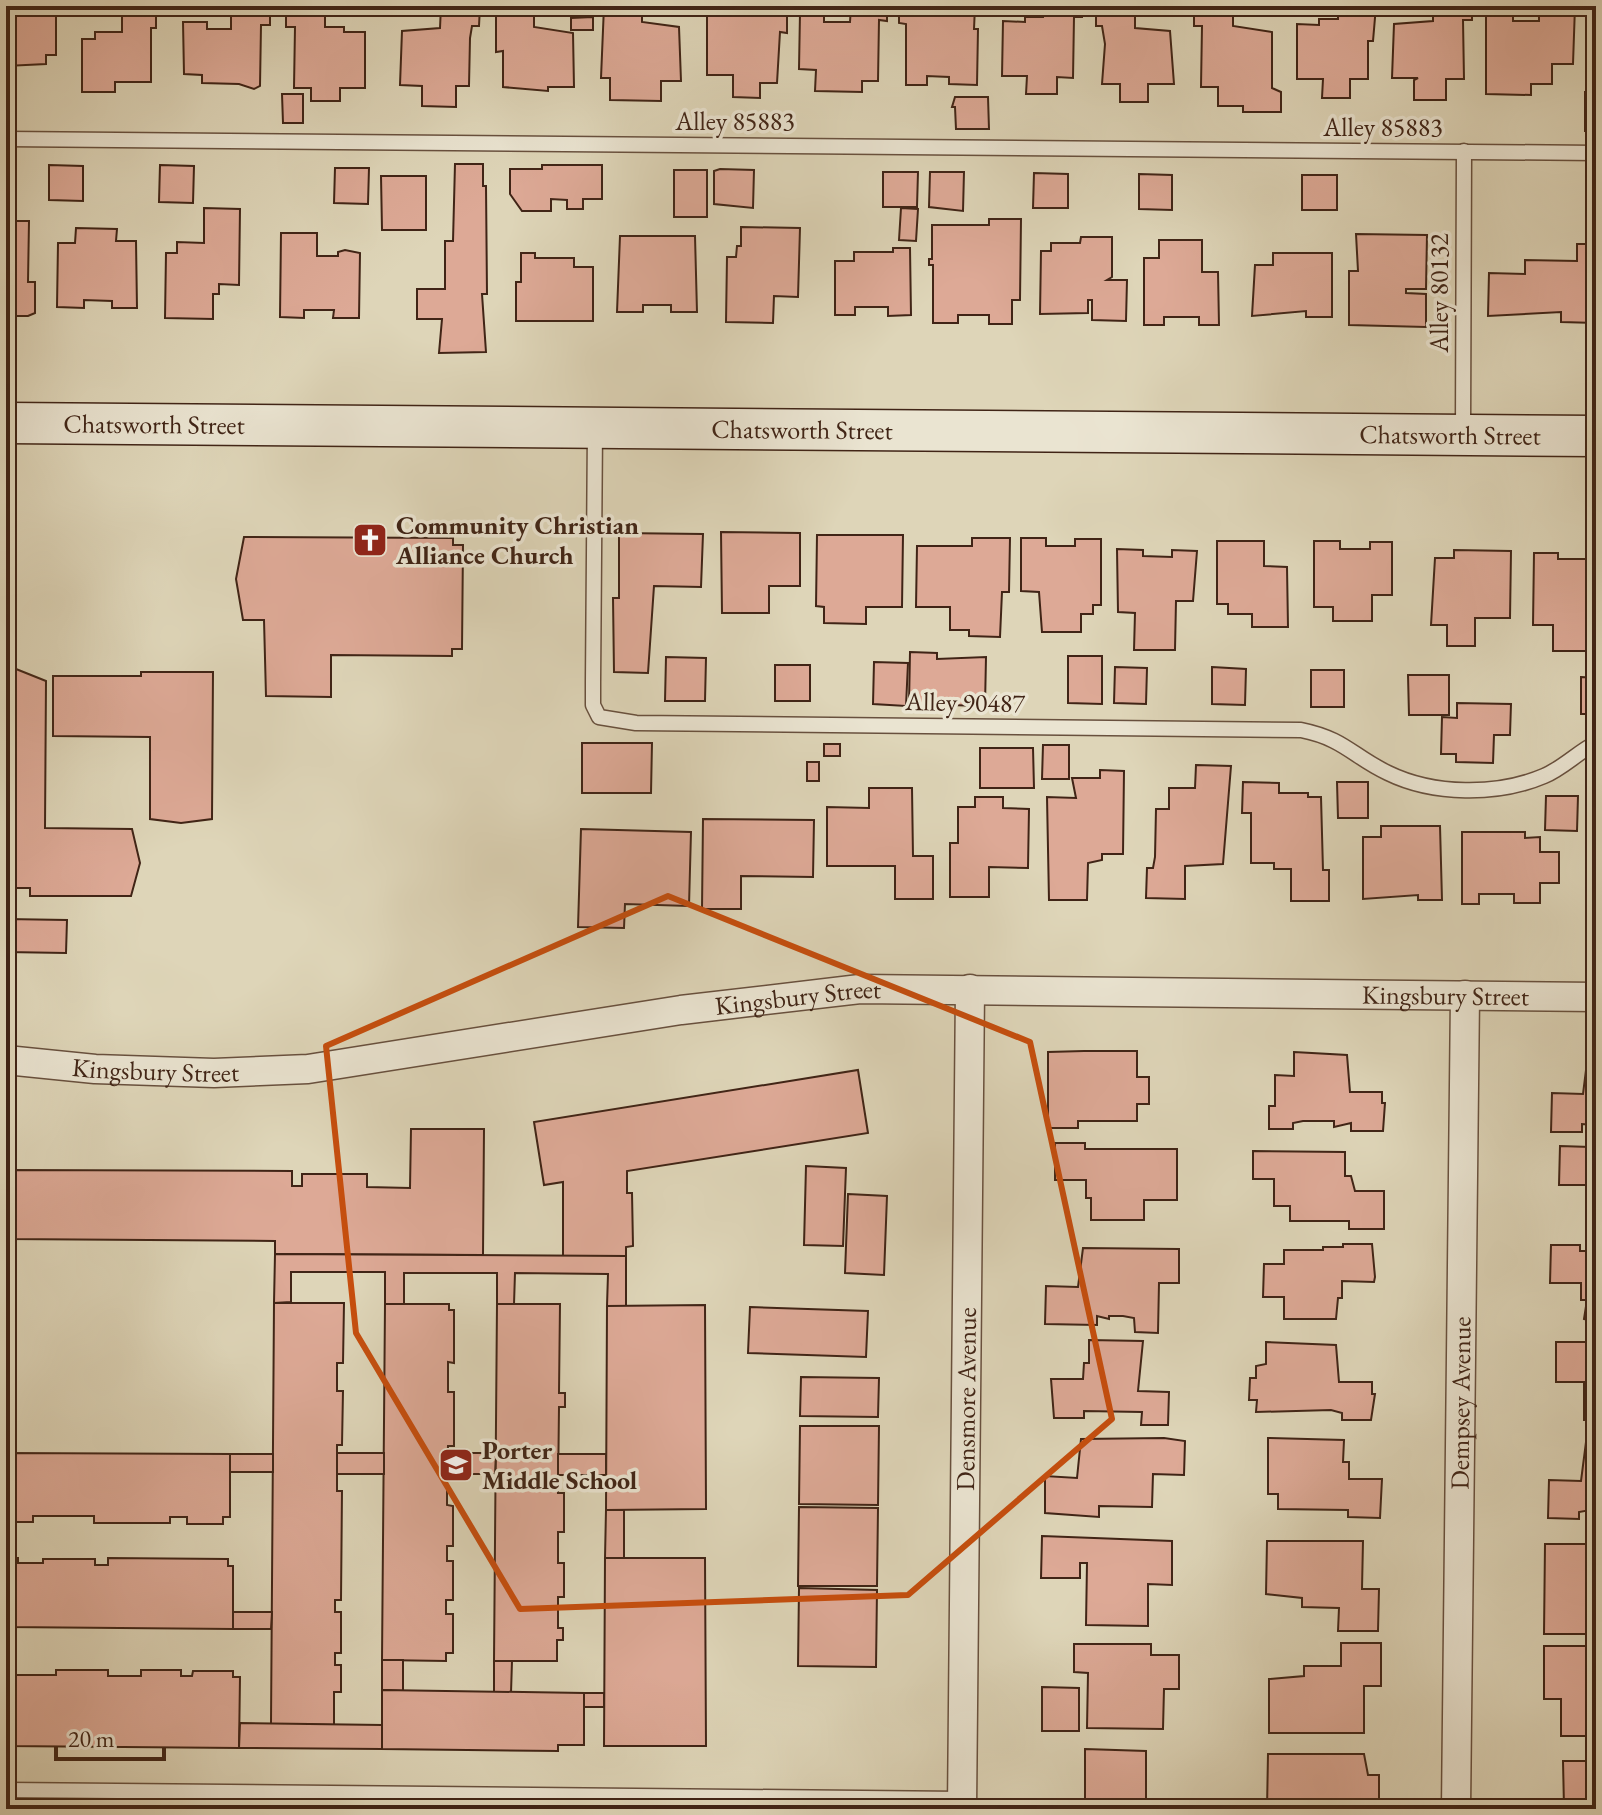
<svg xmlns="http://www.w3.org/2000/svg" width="1602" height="1815" viewBox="0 0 1602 1815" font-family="'EB Garamond',serif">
<rect width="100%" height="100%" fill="#ded5b8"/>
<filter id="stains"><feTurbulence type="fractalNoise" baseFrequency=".0025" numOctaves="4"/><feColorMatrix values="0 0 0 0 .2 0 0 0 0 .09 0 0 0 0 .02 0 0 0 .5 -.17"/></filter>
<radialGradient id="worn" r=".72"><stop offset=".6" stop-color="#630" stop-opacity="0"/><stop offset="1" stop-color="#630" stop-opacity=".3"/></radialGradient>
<g fill="#dda996" stroke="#402416" stroke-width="2">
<path d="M9,6h47v49h-10v9l-40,2v-50h3z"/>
<path d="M122,6h34v22h-5v54h-36v10h-33v-53h13v-7h27z"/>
<path d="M231,6h39v19h-9l-1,61 -6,3 -15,-5 -37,-1v-8l-18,-1 -1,-52h24v7h24z"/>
<path d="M286,6h39v21h19v5h21v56h-25v13h-29v-13h-17l1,-61h-9z"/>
<path d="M441,6h39l-1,20h-7l-2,12 -1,48h-13v21l-34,-1v-20l-22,-1 2,-54 38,-3z"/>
<path d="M496,6h38v21l39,6 1,54h-26v4l-45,-4v-36l-7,1z"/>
<path d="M604,6h38v16l37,5 2,54h-20v20l-51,-1v-22h-9z"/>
<path d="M707,6h80v27l-7,-1 -3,51h-17v15l-27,-1v-22h-26z"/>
<path d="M851,6h36v15l-8,-1 -1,61h-16v11l-47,-1 1,-21 -17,-1 1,-56h24v9h26z"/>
<path d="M899,6h76l-1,23h4l-1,56 -28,-1v-7l-22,-1v9h-21v-61l-7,-1z"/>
<path d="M1043,6h39v11h-8l-1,61 -16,-1v17h-31l1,-18h-25l1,-55 22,1v-5h18z"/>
<path d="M1096,6h39v22l35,3 4,53h-26v18h-28v-18h-18l3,-40 -3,-18h-6z"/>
<path d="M1194,6h39v20l39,6v56l9,4v20h-38v-6h-25v-19h-17l1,-61h-8z"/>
<path d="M1338,6h38l-3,35h-5v38h-18v19h-28l1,-19h-26v-55l22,1v-6h19z"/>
<path d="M1433,6h39v14h-9l1,59h-18v21h-32v-20l4,-2h-26l2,-54 39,-3z"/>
<path d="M1539,6h36l-2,58h-21v20h-21v11l-45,-1v-87h27v14h26z"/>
<path d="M593,17v13h-22v-12z"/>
<rect x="1585" y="92" width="11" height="39"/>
<path d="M282,94h21v29h-20z"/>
<path d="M955,97h33l1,32h-33l-1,-22h-3z"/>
<path d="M455,164h28v22h3l1,108h-5l4,58 -47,1 3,-34h-25v-30h28v-48h8z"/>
<path d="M49,165l34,1v35l-34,-1z"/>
<path d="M160,165l34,1 -1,37 -34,-1z"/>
<path d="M542,165h60v34h-19v10h-16v-9l-16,-1v12h-29l-12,-17v-25h32z"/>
<path d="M335,168h34l-1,36 -34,-1z"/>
<path d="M720,169l34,1 -1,38 -39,-4v-33z"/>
<rect x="674" y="170" width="33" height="47"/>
<path d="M883,172h35l-1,35h-34z"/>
<path d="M930,172h34l-1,39 -34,-4z"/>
<path d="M1034,173l34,1v34h-35z"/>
<path d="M1139,174l33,1v35l-33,-1z"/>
<rect x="1302" y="175" width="35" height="35"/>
<path d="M381,176h45v54h-44z"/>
<path d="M6,183l1,19h8v19h14l-1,61h7v31l-7,3h-22z"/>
<path d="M204,208l36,1 -1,76 -20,-1v10h-6v25l-48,-1 1,-65h11v-11l27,1z"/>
<path d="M901,208l17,1 -2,32 -17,-1z"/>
<path d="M989,219h32l-1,81h-8v24h-23v-9h-31v8h-25v-58h-4v-6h3v-34h57z"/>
<path d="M741,227l59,1 -2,69 -24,-1 -1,27 -47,-1 1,-65h9l1,-11h4z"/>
<path d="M76,228l41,1 -1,12h20l1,67h-25v-7l-28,-1v8l-27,-1 1,-64h17z"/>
<path d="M281,233h36v23h21v-4l7,-2 15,3 -1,65h-26l1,-8h-30v8l-24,-1z"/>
<path d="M1356,234l71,1 -1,54h-20v4l20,1v33l-77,-2v-54h9z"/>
<path d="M620,236h75l2,76h-26v-7h-28v7h-26z"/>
<path d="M1081,237h31v40l-5,3h20l-1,41 -34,-1v-20h-4v13l-48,1 1,-63h10v-8h29z"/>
<path d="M1159,240h43v32h16l1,53h-20v-8h-35v8h-20v-67h15z"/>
<path d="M1577,244h19v79l-35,-1v-10l-73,4 1,-43 36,1v-14l52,1z"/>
<path d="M893,248h17l1,67 -23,1v-9h-33v8h-20v-54h19v-9h39z"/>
<path d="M521,253h14v5h39v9h19v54h-77v-39h5z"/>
<path d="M1273,253h59v64h-26v-6l-54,5 3,-51h18z"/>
<path d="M721,532l79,1v53h-31v27h-47z"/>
<path d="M619,533l84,1 -2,53 -47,-1 -6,87 -34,-1 -1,-74h6z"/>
<path d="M817,535h86l-1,72h-36v17l-42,-1v-16l-8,-1z"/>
<path d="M244,537l209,1v7h10l-1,104h-10v7l-121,-1v42l-65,-1 -2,-76h-21l-7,-41z"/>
<path d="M972,538h38l-1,54h-7l-2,45 -31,-1v-6h-19v-23h-34l1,-61h55z"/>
<path d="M1021,538h25v8h29v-7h26v66h-8v9h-12v18h-39l-3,-40 -18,-1z"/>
<path d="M1217,541h47v25l23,1 1,60h-36v-13h-24v-10h-11z"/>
<path d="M1314,541h26v8h30v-7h22v53h-20v26h-39v-14h-19z"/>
<path d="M1117,549l26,1v6l29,1v-7l25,1 -4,50h-17l-1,49h-41l1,-37 -17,-1z"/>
<path d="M1454,550l57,1 -1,67h-35v28h-28v-21h-16l4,-67h19z"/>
<path d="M1534,553h24v6h29v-6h9v98h-43v-26h-20z"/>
<path d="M910,652l27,1v6l49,-2 -1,49 -76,-2z"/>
<path d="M1068,656h34v48l-34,-1z"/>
<path d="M666,657l40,1 -1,43h-40z"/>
<path d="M874,662l34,1 -2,43 -33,-2z"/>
<rect x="775" y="665" width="35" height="36"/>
<path d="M11,667l35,14 -1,147 87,1 8,34 -9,33h-101v-8h-24v-219z"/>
<path d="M1115,667l32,1 -1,36 -32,-1z"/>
<path d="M1212,667l34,2 -1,36 -33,-1z"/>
<rect x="1311" y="670" width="33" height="37"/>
<path d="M141,672h72l-1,147 -31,4 -31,-4v-82l-97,-1v-60h88z"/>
<path d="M1408,675h41v40h-40z"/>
<path d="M1581,677l15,1v36h-15z"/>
<path d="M1457,703l54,1 -1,31h-16l-1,28 -37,-1v-8h-15l1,-37 15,1z"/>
<path d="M582,743h70l-1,50h-69z"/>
<rect x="824" y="744" width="16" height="12"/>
<path d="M1043,745h26v34h-27z"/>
<path d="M980,748h53l1,40h-54z"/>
<rect x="807" y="762" width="12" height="19"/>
<path d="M1196,765l35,1 -8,98 -38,2v33l-39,-1 1,-30h6l2,-11 1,-48h13v-21h26z"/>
<path d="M1100,770l24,1 -1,83h-21v6l-14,3 -1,37h-38l-2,-103 29,1 -4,-20h28z"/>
<path d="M1243,782l36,1v10h29v4h13l2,73h6v31h-38v-32h-17v-6h-23v-50h-9z"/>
<path d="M1337,782h31v36h-30z"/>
<path d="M869,788h43l1,68h20v43h-38v-33h-68v-59l42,1z"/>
<path d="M1546,796h32l-1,35 -32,-1z"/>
<path d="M975,797h28v11l26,1 -1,59 -39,-1v30h-39v-54h8v-36h17z"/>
<path d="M1592,812h4v56l-5,-2z"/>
<path d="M703,819l111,1 -1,57 -72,-1v33h-39z"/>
<path d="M1381,826h59l2,74h-24v-5l-55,4v-62h18z"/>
<path d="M581,829l110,3 -2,74 -64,-2 -1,24 -46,-1z"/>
<path d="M1462,832h63v6l15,-1v15h19v31h-19v20h-26v-9h-35v10h-17z"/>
<path d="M6,919l61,1 -1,33 -60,-1z"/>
<path d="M1084,1051h53v26h12v27h-12v17h-59v7h-30v-76z"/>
<path d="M1294,1052l53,3 3,37h32v11h3l-2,28h-32v-8l-17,4v-6h-31l-10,2v6h-24v-23h6v-31l19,1z"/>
<path d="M1588,1054h8v71l-14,-1v8h-31l1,-39 31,1z"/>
<path d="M858,1070l10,63 -241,38v22h5l1,53 -7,1v9h-63v-74l-19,3 -10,-63z"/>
<path d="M411,1129h73l-1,126 -208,-1v-13l-269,-2v-69l286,1v15h10v-12h65v13l43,1z"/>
<path d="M1055,1143h30v6h92v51h-33v20h-53v-22h-5v-18h-31z"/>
<path d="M1560,1146l30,1v6h6v68l-4,-36h-33z"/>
<path d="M1253,1151l92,1v24h6l4,15h29v38h-35v-8h-59v-15h-16v-27h-21z"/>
<path d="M806,1166l40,2 -3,78 -39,-1z"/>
<path d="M848,1194l39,2 -3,79 -39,-2z"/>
<path d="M1343,1244h29l3,33 -1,5 -32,-1v17h-4l-2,21h-52v-22h-21l1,-33h20v-14h39v-3h20z"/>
<path d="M1551,1245h29v6h16v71l-12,-3 3,-19h-6v-17h-31z"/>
<path d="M1083,1248l96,1v34h-20l-1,50 -23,-1 -1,-14 -11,-2h-14v3l-12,-3v9l-52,-1 1,-38 32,1z"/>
<path d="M275,1254l351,2v50h-19l1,-32 -93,-1 -1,31h-17v-31h-93v31h-19v-32h-94v30l-17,1z"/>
<path d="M274,1303h70l-1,60h-6v28h6l-1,54h-5v46h5l-1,109h-6v12h6v41h-6v12h6v27h-7v33l-63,-1z"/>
<path d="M385,1304h64v6h5v53l-6,-1v30h6v54h-6l-1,28v31l6,1v40h-6v15h6v39h-7v14h7v39h-7v8l-64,-1z"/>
<path d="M497,1304h63l-1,89h6v14h-6l-1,86h6v39h-6v31h6v34h-6v31h5v12h-6v21h-63z"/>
<path d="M705,1305l1,204 -100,1 1,-204z"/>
<path d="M750,1307l118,4 -2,46 -118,-4z"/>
<path d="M1089,1340l54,1 -5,50 31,1 -1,33h-27l1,-13 -58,-1v7h-30l-3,-39h32l1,-16h5z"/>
<path d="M1266,1342l70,3 3,37h33v12h3l-4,26h-29v-7l-11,-3 -75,2 1,-12h-8l1,-22h6v-12l10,-2z"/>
<path d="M1556,1342h40v87h-3v-9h-9v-38h-28z"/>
<path d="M801,1377l78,1 -1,39 -78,-1z"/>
<path d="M800,1426h79l-1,79 -79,-1z"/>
<path d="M1164,1438l21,3 -1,34 -31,-1 -1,33 -53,-1v11l-54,-4v-37l32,2 4,-39z"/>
<path d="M1268,1438l76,2 -1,22h6v17h33l-2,39 -32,-1v-7l-70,-1v-15h-10z"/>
<path d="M1586,1442h10v67l-17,3v7l-31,-1 1,-38 32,1z"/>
<path d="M6,1453l224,1v63h-7v7h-36v-7h-17v6h-76v-7h-61v6h-27z"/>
<rect x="337" y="1453" width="47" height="21"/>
<path d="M448,1453h48l-1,21h-48z"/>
<rect x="230" y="1454" width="43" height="18"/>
<rect x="558" y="1454" width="48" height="21"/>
<path d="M799,1507l79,1 -1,78h-79z"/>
<path d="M606,1510h18v49l-19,-1z"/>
<path d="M1042,1536l130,5v44l-24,-1v42l-62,-1 1,-62h-7v15h-39z"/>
<path d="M1267,1541h96l-1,48h17l-1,42h-40l1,-23 -37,-1v-9l-36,-4z"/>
<path d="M1545,1544h51v90h-52z"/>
<path d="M6,1558h12v5h25v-4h52v6h13v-7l120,1v7h5v63l-227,-2z"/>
<path d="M605,1558h100l1,188h-102z"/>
<path d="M799,1588l78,2 -1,77 -78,-1z"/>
<path d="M233,1612h39l-1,17h-38z"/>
<path d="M1341,1643h40v43h-17v47h-95v-54l35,-3v-10h37z"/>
<path d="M1074,1644h77v11h28v34h-15l-1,40 -76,-1 1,-55 -14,-1z"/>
<path d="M1544,1646h52v90h-35v-37h-17z"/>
<path d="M382,1660h21v31l-21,-1z"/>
<path d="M494,1661h18l-1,32 -17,-1z"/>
<path d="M56,1670h52v6h33v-6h40v6h11l1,-5h40v6h7l-1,71 -233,-2v-71h50z"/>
<path d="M1042,1687l37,1v43h-37z"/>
<path d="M382,1690l202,3v52h-26v6l-176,-2z"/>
<rect x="584" y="1693" width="20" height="14"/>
<path d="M240,1723l142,2v24l-143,-1z"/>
<path d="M1085,1749l61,2v58h-61z"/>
<path d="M1268,1754h96l4,21h11v34h-112z"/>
<path d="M1563,1761h33v48h-50l18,-2z"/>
<path d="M1040,1799l39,2 -1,8h-38z"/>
</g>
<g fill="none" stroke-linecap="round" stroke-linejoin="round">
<g stroke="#68503e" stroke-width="17">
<g id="lane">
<path d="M6,139l1590,14"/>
<path d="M595,428l-2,254v23l6,12 37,6 665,7c44,9 51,26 87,43 45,22 109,23 156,3 19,-8 34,-24 52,-33"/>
<path d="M1463,431l1,-280"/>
<path d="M6,1790l956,9"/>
</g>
</g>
<g stroke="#68503e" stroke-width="31">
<g id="street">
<path id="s1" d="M6,1060l89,9 119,4 94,-4 373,-59 179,-21 736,8"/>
<path id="s2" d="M962,1809l8,-820"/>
<path id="s3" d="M1456,1809l9,-814"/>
</g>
</g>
<g stroke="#402416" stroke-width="43">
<g id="secondary">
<path id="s4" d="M6,423l1590,13"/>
</g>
</g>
<use href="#lane" stroke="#eae4d1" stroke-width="14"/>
<use href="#street" stroke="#eae4d1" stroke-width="28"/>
<use href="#secondary" stroke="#eae4d1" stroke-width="40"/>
</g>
<path fill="none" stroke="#c64e0e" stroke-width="6" stroke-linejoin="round" d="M668,896l362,146 82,377 -204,176 -388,14 -164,-276 -30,-287z"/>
<defs>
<g id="church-square" transform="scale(1.8)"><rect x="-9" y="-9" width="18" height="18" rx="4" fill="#8f2418" stroke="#eae4d1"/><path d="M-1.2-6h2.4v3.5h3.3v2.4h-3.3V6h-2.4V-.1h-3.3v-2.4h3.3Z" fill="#fff"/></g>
<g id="school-square" transform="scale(1.8)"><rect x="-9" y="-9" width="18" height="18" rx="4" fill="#8f2418" stroke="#eae4d1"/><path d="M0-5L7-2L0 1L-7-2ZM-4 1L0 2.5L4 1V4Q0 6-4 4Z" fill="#fff"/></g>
</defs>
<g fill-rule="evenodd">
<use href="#church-square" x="370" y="540"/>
<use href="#school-square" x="456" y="1465"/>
</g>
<g text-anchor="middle" stroke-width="7" stroke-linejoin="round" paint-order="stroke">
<g font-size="26" fill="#402416" stroke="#eae4d1">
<text x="735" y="130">Alley 85883</text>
<text x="1383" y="136">Alley 85883</text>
<text transform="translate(1439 293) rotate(-90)" y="9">Alley 80132</text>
<text dy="9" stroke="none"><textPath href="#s4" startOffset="148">Chatsworth Street</textPath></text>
<text dy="9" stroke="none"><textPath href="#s4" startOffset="796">Chatsworth Street</textPath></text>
<text dy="9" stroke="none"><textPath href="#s4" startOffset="1444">Chatsworth Street</textPath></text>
<text transform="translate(965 702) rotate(1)" y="9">Alley 90487</text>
<text dy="9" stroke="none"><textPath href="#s1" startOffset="1446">Kingsbury Street</textPath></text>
<text dy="9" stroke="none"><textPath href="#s1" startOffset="798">Kingsbury Street</textPath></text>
<text dy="9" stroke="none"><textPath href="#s1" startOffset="150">Kingsbury Street</textPath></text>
<text dy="9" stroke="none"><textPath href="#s2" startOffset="410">Densmore Avenue</textPath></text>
<text dy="9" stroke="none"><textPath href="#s3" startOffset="406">Dempsey Avenue</textPath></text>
</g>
<g font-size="26" font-weight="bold" fill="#402416" stroke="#eae4d1" text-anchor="start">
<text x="396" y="534">Community Christian<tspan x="396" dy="30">Alliance Church</tspan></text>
<text x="482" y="1459">Porter<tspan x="482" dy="30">Middle School</tspan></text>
</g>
</g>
<rect width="1602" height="1815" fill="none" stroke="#ded5b8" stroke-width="32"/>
<rect x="8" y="8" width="1586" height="1799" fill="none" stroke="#402416" stroke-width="4"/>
<rect x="16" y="16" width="1570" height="1783" fill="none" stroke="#402416" stroke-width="2"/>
<path d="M56 1747v12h108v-12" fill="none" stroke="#402416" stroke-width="4"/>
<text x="68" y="1747" font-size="24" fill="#402416" stroke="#eae4d1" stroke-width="6" paint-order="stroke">20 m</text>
<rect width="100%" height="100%" filter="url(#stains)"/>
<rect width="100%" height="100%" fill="url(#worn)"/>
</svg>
